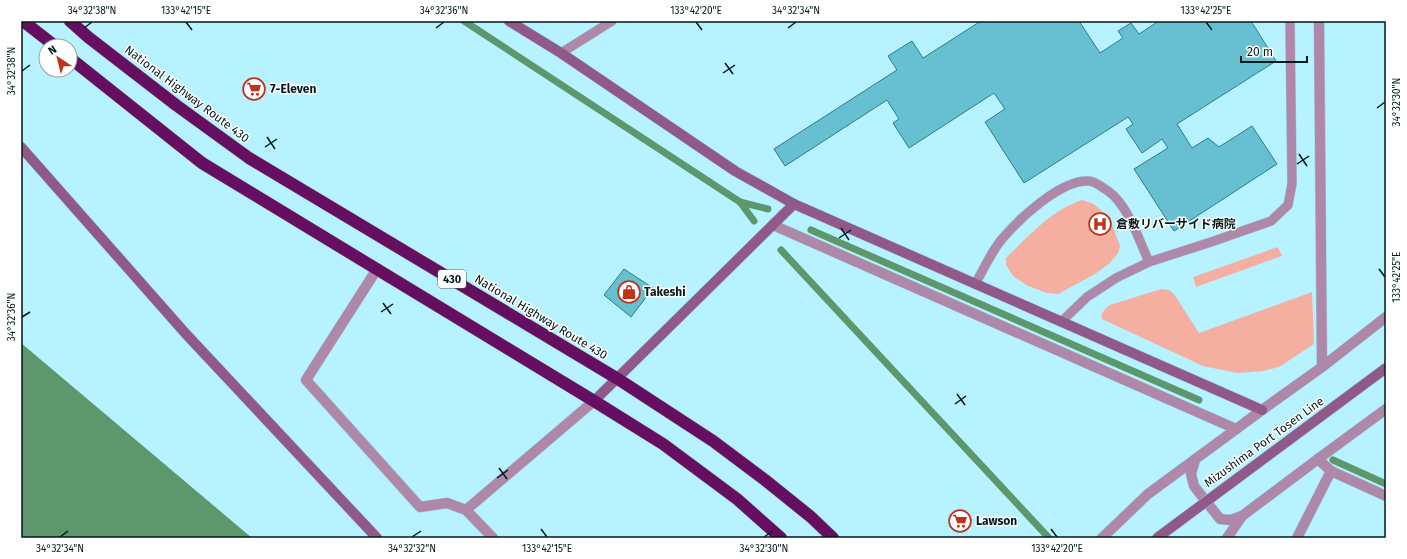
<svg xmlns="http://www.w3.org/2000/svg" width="1407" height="559" viewBox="0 0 1407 559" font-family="'Fira Sans','Noto Sans JP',sans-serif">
<rect width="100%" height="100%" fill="#b6f2ff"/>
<g fill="#f5afa1">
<path d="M1082,200l12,4 11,10 8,13 7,19 -2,7 -8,10 -15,11 -37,20 -11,-1 -19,-7 -15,-10 -7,-11v-7c23,-22 45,-48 76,-58z"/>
<path d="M1278,247l4,9 -86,31 -3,-10z"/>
<path d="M1161,289l8,1 5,4 25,39 113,-41 2,52 -35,23 -16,4 -26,2 -34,-7 -101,-47c-2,-6 3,-10 8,-14z"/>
</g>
<path fill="#5d986d" d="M21,343l231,195h-231z"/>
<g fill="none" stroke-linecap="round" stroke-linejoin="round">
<g stroke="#5d986d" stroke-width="7">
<path d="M464,21l276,181 28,7"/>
<path d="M740,202l14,19"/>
<path d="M811,230l388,170"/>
<path d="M781,250l268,288"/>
<path d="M1333,460l53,24"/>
</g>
</g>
<g fill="#66c0d2" stroke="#2c7c8a">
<path d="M981,21h98l21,32 23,-15 -5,-7 13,-8 8,11 20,-13h92l25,40 -99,63 15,24 16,-10 11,9 33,-21 25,38 -103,67 -40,-62 34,-21 -6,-9 -20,14 -16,-24 7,-5 -5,-7 -104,66 -39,-61 20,-13 -11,-16 -85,55 -16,-25 6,-4 -12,-19 -102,66 -11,-17 123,-79 -9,-14 24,-15 11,17z"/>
<path d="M624,269l29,19 -22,29 -27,-22z"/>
</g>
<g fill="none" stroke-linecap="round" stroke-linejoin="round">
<g stroke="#99cfdb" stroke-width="10">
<g id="lane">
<path d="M561,53l51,-32"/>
<path d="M975,284c9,-15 16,-32 27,-45 17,-20 59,-60 87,-58 6,0 14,7 19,10 20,14 31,49 41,71"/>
<path d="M1061,322l26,-25 29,-19 33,-16 65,-21 57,-20 17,-16 4,-21 -2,-163"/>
</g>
</g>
<g stroke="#99cfdb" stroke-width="11">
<g id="street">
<path d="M1319,21l3,346"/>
<path d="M773,225l463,204"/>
<path d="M377,269l-71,111 114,127 27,-4 19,7 27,28"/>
<path d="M1318,459l13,12 55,25"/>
<path d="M1195,460l-4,14 3,12 26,33 11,1 11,-4"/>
<path d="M466,510l128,-109"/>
<path d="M1102,538l46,-44 114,-84 60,-43 64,-50"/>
<path d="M1227,538l15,-22 76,-57 68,-50"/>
<path d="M1297,538l34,-67"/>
</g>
</g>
<g stroke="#99cfdb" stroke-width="11">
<g id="secondary">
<path d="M509,21l52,32 174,118 59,33 468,206"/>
<path d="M21,147l165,187 191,204"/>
<path d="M594,401l200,-197"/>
</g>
</g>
<g stroke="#99cfdb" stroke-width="13">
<g id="highway">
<path d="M23,21l32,25"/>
<path d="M70,21l18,16 88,68 73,53 369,221 95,62 52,39 46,37 22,21"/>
<path d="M70,58l132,105 392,238 69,43 74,55 44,39"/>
</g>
</g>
<use href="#lane" stroke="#af87a9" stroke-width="9"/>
<use href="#street" stroke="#af87a9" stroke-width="10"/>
<use href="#secondary" stroke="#91588a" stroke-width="10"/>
<use href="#highway" stroke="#660e5f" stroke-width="12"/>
<g stroke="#99cfdb" stroke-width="11" stroke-linecap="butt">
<path id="secondary-bridge" d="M1157,538l229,-170"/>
</g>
<use href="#secondary-bridge" stroke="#91588a" stroke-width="10"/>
</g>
<path fill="none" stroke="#02191d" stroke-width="1.5" d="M186,22l6,8M696,22l6,8M1206,22l6,8M84,28l8,-6M436,28l8,-6M788,28l8,-6M725,63l8,11M22,71l8,-6M723,73l12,-8M1377,108l8,-6M267,137l8,12M265,147l12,-8M1299,154l8,12M1297,164l12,-8M841,228l8,12M839,238l12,-8M1379,269l6,8M383,303l8,11M381,312l12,-8M22,317l8,-5M957,394l8,11M955,404l11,-8M499,468l8,11M497,478l11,-8M541,529l6,8M1051,529l6,8M60,537l8,-6M412,537l9,-6M764,537l9,-6"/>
<defs>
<g id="supermarket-ring" transform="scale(1.15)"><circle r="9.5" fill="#fff" stroke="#bf331d" stroke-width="1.5"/><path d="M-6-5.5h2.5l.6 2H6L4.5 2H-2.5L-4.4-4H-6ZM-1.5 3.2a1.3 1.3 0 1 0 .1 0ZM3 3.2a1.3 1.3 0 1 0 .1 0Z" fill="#bf331d"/></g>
<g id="hospital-ring" transform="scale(1.15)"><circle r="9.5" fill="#fff" stroke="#bf331d" stroke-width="1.5"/><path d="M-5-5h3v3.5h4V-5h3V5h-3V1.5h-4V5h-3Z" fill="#bf331d"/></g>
<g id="shop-ring" transform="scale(1.15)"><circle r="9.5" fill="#fff" stroke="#bf331d" stroke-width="1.5"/><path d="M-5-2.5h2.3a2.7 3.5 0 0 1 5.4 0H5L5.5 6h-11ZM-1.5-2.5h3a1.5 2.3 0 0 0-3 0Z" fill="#bf331d"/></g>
</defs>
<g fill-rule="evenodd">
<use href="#supermarket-ring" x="254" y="89"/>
<use href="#hospital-ring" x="1100" y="224"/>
<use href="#shop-ring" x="629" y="292"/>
<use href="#supermarket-ring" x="960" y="521"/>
</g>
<g text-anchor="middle" stroke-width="3" stroke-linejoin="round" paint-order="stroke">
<rect fill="#fff" stroke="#4e5e61" stroke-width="1" x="438" y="270" width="28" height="18" rx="3"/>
<g font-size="11" font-weight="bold" fill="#02191d">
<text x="452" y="283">430</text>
</g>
<g font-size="12" font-weight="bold" fill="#02191d" stroke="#fff" text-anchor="start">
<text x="270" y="93">7-Eleven</text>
<text x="1116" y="228">倉敷リバーサイド病院</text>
<text x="644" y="296">Takeshi</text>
<text x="976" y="525">Lawson</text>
</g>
<g font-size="12" fill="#02191d" stroke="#fff">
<text transform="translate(187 94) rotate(37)" y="4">National Highway Route 430</text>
<text transform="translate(541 317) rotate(31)" y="4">National Highway Route 430</text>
<text transform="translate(1264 442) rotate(-36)" y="4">Mizushima Port Tosen Line</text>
</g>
</g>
<rect width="1407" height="559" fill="none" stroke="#ffffff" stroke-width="44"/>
<g transform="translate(58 58) rotate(325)"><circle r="19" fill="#ffffff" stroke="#9aa3a5"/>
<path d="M0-3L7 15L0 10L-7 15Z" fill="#bf331d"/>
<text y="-6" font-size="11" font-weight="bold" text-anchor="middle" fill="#02191d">N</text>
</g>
<path d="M1241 56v6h66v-6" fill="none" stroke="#02191d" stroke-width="2"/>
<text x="1247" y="56" font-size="12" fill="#02191d" stroke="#ffffff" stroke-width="3" paint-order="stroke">20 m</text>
<rect x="22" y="22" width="1363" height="515" fill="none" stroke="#02191d" stroke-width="1.5"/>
<g font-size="10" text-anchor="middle" fill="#02191d">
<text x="92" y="14">34°32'38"N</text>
<text x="186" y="14">133°42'15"E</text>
<text x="444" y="14">34°32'36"N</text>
<text x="696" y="14">133°42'20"E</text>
<text x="796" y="14">34°32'34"N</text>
<text x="1206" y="14">133°42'25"E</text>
<text transform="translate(11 71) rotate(-90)" y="4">34°32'38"N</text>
<text transform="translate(1396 102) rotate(-90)" y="4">34°32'30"N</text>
<text transform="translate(1396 277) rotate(-90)" y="4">133°42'25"E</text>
<text transform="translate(11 317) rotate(-90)" y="4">34°32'36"N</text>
<text x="60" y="552">34°32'34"N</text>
<text x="412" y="552">34°32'32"N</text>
<text x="547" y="552">133°42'15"E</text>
<text x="764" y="552">34°32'30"N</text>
<text x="1057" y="552">133°42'20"E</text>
</g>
</svg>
